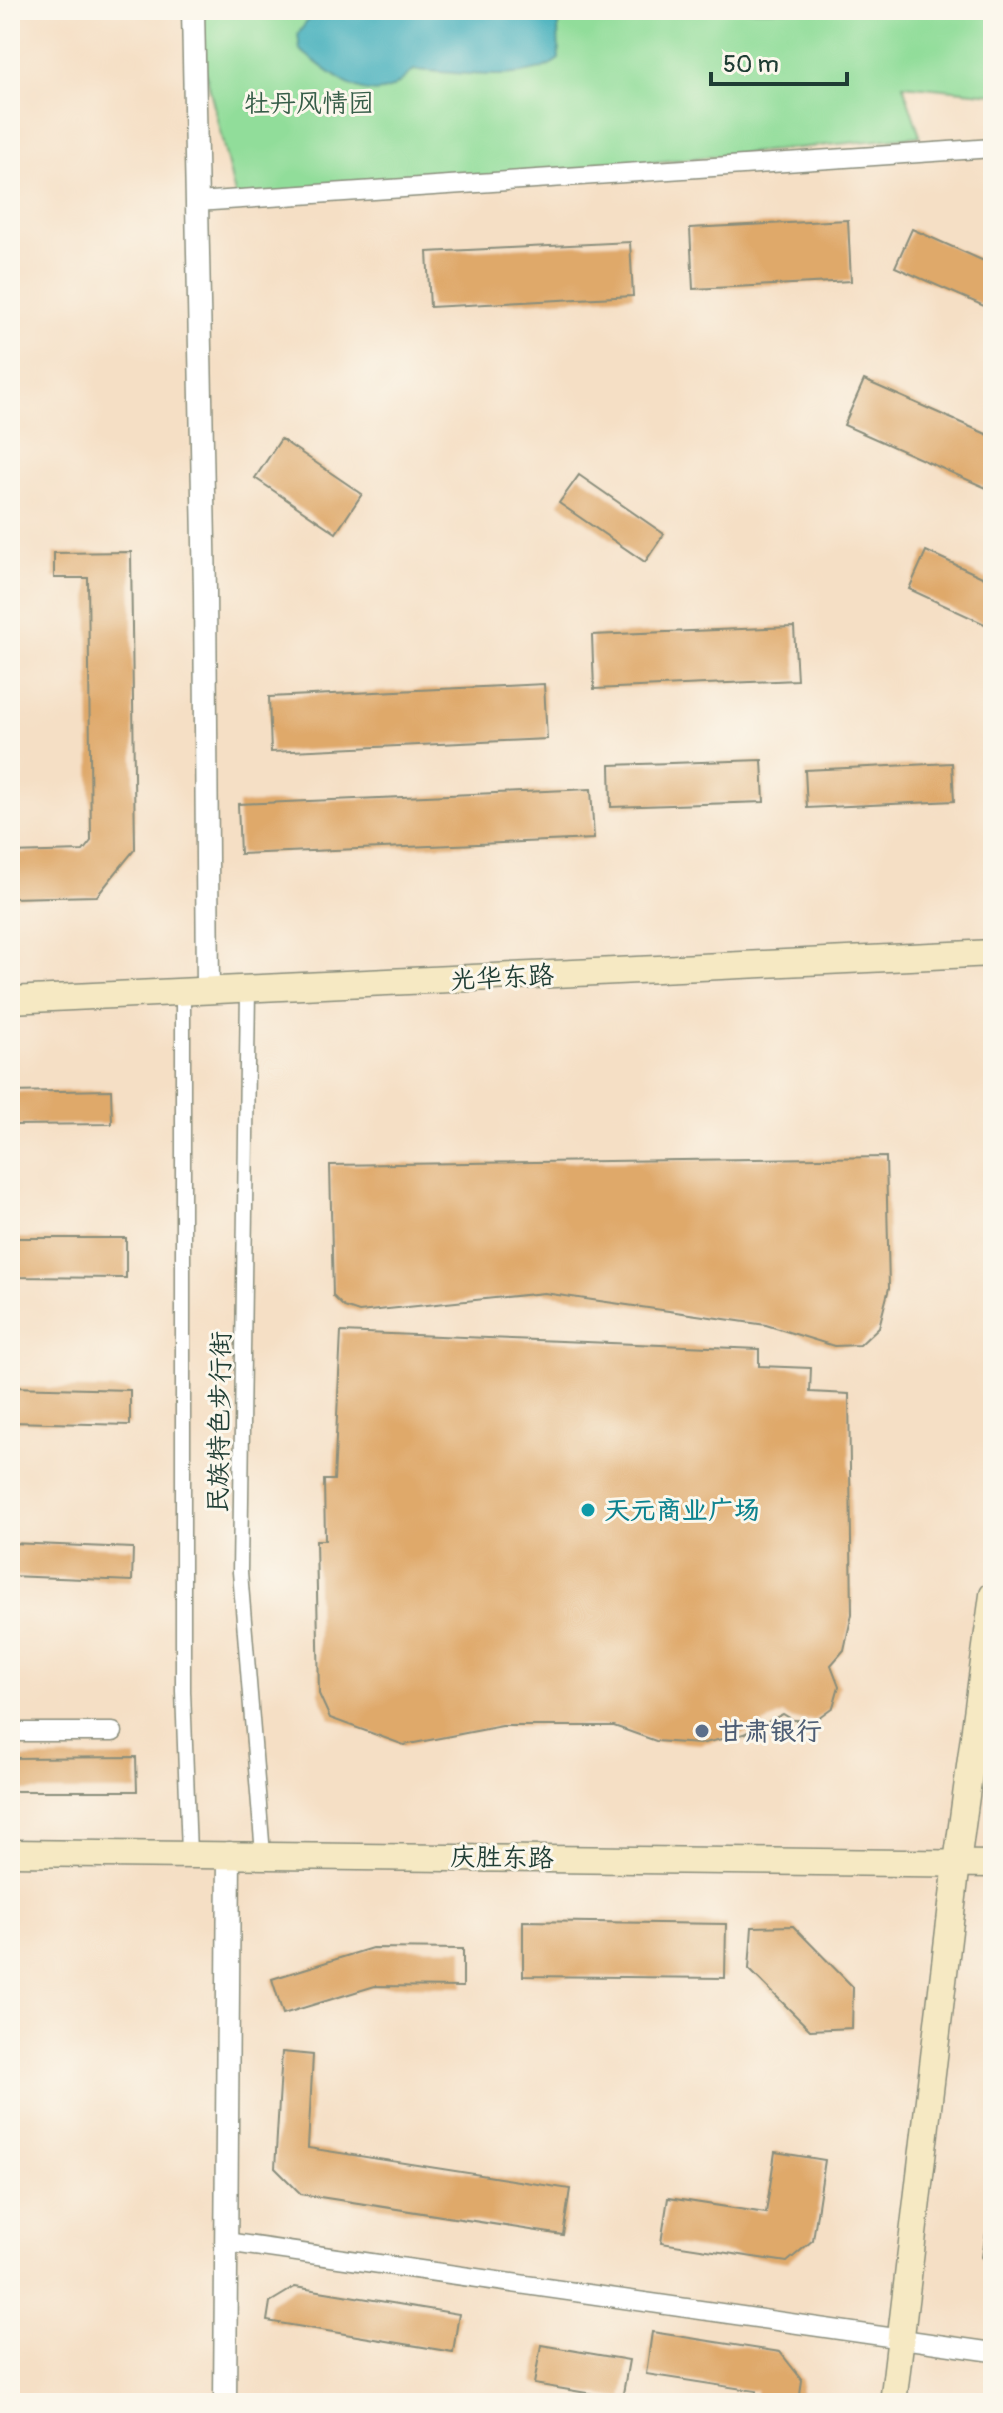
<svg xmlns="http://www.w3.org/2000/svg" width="1003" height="2413" viewBox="0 0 1003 2413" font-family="Pangolin,'LXGW WenKai TC',sans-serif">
<rect width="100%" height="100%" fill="#fbf7ec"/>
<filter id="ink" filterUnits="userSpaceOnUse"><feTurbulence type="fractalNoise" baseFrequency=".0125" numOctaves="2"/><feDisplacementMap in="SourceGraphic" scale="16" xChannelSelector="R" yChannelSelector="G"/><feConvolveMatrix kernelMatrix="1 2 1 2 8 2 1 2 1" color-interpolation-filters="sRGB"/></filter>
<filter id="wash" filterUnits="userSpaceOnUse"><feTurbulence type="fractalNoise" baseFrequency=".006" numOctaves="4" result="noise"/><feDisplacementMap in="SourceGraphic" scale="32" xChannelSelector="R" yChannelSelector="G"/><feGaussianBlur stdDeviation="1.8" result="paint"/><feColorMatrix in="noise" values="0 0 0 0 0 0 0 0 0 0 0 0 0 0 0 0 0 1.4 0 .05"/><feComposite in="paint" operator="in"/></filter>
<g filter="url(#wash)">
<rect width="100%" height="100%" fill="#f5dfc5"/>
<path fill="#91dd9a" stroke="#588d67" stroke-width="2" d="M191,10h802v84l-90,-9 17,51 -683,67z"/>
<path fill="#3faebb" stroke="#2f7678" stroke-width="2" d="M315,10h246l-3,16 1,33c-32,26 -104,13 -145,11 -7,5 -16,16 -25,19 -30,13 -67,-23 -89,-39l-2,-16z"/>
<g id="blocks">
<g fill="#dfa96b">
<path d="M848,220l3,61 -158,8 -3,-61z"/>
<path d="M912,229l81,36v45l-98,-43z"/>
<path d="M630,242l3,54 -203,11 -3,-55z"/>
<path d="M864,380l129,57v54l-149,-66z"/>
<path d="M281,439l81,55 -26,39 -81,-55z"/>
<path d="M579,475l85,59 -19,28 -86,-59z"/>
<path d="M926,551l67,31v46l-84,-39z"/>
<path d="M131,552l4,297 -38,47 -87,2v-45l73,-2 8,-10 -3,-263h-34v-25z"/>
<path d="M794,627l3,53 -203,9 -2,-54z"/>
<path d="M544,684l3,55 -276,13 -2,-55z"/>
<path d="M762,760l2,42 -153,5 -1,-42z"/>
<path d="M952,763l2,38 -147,7 -2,-38z"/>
<path d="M591,789l3,50 -354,15 -2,-50z"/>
<path d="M111,1090l1,34 -102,1v-33z"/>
<path d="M886,1157l3,131 -10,39 -19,18 -26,1 -68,-21 -222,-32 -185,19 -15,-5 -11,-11 -3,-131z"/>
<path d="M10,1238h116v40l-116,-1z"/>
<path d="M341,1332l418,17v17l52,2 -1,24 39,2 3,220 -8,36 -13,15 8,21 -6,21 -18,13h-22l-10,-6 -39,20 -44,10 -44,-3 -42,-15h-112l-98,19 -74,-27 -11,-24 -3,-154h9l-1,-60h10z"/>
<path d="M10,1387l120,3v35l-120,-3z"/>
<path d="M10,1543l123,5 -1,33 -122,-5z"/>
<path d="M136,1757l1,34h-127v-33z"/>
<path d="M523,1921l203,3 -1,54 -202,-2z"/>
<path d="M793,1926l60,61 -1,41 -42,2 -61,-61 3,-42z"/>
<path d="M372,1948l91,1v38l-88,-1 -92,28 -11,-35z"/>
<path d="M282,2052l31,3 -5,93 262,41 -7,46 -262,-41 -26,-26z"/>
<path d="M775,2152l50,8 -12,80 -26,22 -126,-19 7,-45 98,15z"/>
<path d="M991,2201h2v70l-11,-14z"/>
<path d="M295,2287l164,27 -6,38 -186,-31 3,-19z"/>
<path d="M652,2332l128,20 22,28 -3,23h-43v-12l-110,-17z"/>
<path d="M541,2345l88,15 -7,39 -88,-15z"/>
</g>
</g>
</g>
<g filter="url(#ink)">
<use href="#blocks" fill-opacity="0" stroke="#8a8e7c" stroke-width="2"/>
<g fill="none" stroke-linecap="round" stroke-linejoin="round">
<g stroke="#8a8e7c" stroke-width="17">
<g id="pedestrian">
<path d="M248,990l-8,582 23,282"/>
<path d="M183,992v699l6,162"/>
</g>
</g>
<g stroke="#8a8e7c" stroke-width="21">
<g id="minor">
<path d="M197,202l796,-54"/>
<path d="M10,1732h103"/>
<path d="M226,2242l767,110"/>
</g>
</g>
<g stroke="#8a8e7c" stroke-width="25">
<g id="tertiary">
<path d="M193,10l12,581 3,400"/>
<path d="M225,2403l4,-550"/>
</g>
</g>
<g stroke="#8a8e7c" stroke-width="29">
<g id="secondary">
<path d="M10,1000l983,-47"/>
<path d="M10,1853l983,11"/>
<path d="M893,2403l64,-540 36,-268"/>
</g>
</g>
<use href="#pedestrian" stroke="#fff" stroke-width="14"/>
<use href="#minor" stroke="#fff" stroke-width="18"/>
<use href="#tertiary" stroke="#fff" stroke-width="22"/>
<use href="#secondary" stroke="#f6e9c3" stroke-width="26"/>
</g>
</g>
<circle fill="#0f9aa8" stroke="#fbf7ec" stroke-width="3" cx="588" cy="1510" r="8"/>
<circle fill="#5c6f8a" stroke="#fbf7ec" stroke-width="3" cx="702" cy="1731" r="8"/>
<g text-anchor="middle" stroke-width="6" stroke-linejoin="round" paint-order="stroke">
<g font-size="26" fill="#365d48" stroke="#fbf7ec">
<text x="309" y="112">牡丹风情园</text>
</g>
<g font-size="26" fill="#1f3d34" stroke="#fbf7ec">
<text transform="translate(502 977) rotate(-3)" y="9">光华东路</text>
<text transform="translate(219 1422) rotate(-89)" y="9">民族特色步行街</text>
<text transform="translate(502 1857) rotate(1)" y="9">庆胜东路</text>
</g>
<g font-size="26" font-weight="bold" fill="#0d838f" stroke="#fbf7ec" text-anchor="start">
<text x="604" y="1519">天元商业广场</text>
</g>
<g font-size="26" font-weight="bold" fill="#4e5e75" stroke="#fbf7ec" text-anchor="start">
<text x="718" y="1740">甘肃银行</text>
</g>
</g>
<rect width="1003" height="2413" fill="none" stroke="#fbf7ec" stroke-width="40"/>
<path d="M711 72v12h136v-12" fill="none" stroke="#1f3d34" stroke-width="4"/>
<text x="723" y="72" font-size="24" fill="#1f3d34" stroke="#fbf7ec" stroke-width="6" paint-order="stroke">50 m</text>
</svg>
